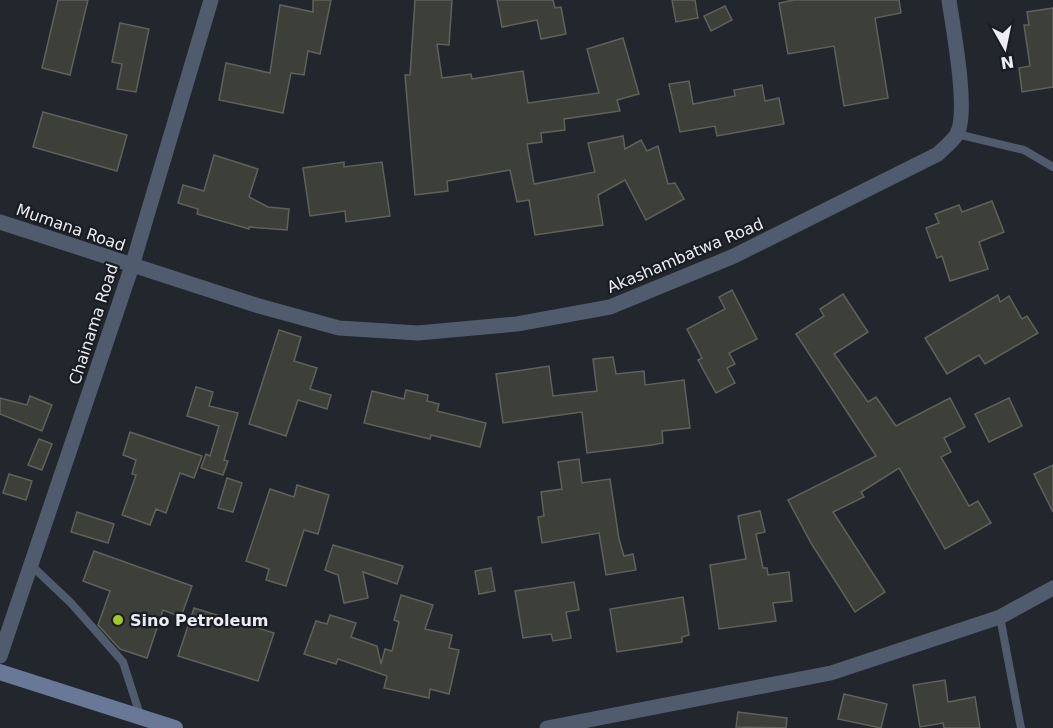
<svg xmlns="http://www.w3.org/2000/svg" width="1053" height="728" viewBox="0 0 1053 728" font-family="'DejaVu Sans',sans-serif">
<rect width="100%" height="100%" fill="#22262d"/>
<g fill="#3d4038" stroke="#5f625a" stroke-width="1.5">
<path d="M58,0h30l-18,75 -28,-7z"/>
<path d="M313,0h18l-11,54 -12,-3 -4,24 -13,-2 -8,40 -64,-13 7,-37 44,10 10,-68 33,7z"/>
<path d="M415,0h37l-3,45 -12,-1 5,34 29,-4 1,5 51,-8 5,32 71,-10 -12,-44 36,-11 16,56 -22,6 3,11 -56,8 1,11 -24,3 1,9 -15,2 7,40 61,-12 -7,-29 35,-7 2,13 16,-9 6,11 11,-5 10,38 7,-1 9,16 -38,21 -21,-40 -27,15 5,30 -68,10 -6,-35 -12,2 -7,-32 -63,11 1,10 -33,4 -10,-120h5z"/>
<path d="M497,0h56l2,8 6,-1 5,27 -25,5 -4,-19 -35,7z"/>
<path d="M672,0h23l3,18 -22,4z"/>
<path d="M794,0h105l2,13 -26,5 13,80 -44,8 -10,-60 -46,8 -9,-51z"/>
<path d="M725,6l7,14 -21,11 -7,-15z"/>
<path d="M1053,8v79l-31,5 -3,-24 11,-2 -6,-41h5l-2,-13z"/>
<path d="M120,23l29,6 -13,63 -19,-3 5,-25 -10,-2z"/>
<path d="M689,81l4,23 42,-8 -1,-6 28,-5 3,16 14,-3 5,26 -67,12 -2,-10 -35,6 -11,-48z"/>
<path d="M43,112l84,23 -10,36 -84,-24z"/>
<path d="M214,155l44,14 -9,28 19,10 21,2 -2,21 -38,-3v2l-52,-15 1,-5 -20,-6 5,-18 21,6z"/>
<path d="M344,162v5l38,-5 8,54 -44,6 -1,-11 -35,5 -7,-48z"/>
<path d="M992,201l12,31 -25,10 9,27 -38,12 -8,-25 -5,2 -11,-30 13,-5 -4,-9 24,-9 3,7z"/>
<path d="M732,290l25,49 -28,14 6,11 -8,4 8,15 -19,10 -18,-33 4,-2 -15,-29 38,-20 -6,-12z"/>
<path d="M843,294l25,38 -34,22 34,48 8,-5 20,29 54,-28 15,29 -21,11 7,14 -10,5 28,49 9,-5 13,22 -46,26 -46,-81 -30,19 -8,5 3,5 -31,15 52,80 -30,20 -44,-69 -23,-43 88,-44 -80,-122 28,-18 -4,-7z"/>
<path d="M998,295l2,7 9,-6 13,23 5,-3 11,17 -53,31 -6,-9 -32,19 -22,-36z"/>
<path d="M279,330l22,7 -7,24 23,7 -7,21 21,6 -4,14 -29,-9 -12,36 -37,-12z"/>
<path d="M613,357l3,17 28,-3 1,14 39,-5 6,48 -28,3 1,12 -11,2 -65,8 -5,-41 -79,11 -7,-49 53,-8 4,30 44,-5 -4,-32z"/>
<path d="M196,387l17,5 -4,14 29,7 -14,47 4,1 -5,14 -22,-7 5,-14 4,2 9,-30 -32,-10z"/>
<path d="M406,390l22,5 -1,6 12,3 -2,7 49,12 -6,24 -49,-12 -1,4 -66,-16 8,-32 32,8z"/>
<path d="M30,396l22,9 -10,26 -42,-17v-16l27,7z"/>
<path d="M1009,398l13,28 -33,16 -14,-28z"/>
<path d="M130,432l72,24 -8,22 -14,-5 -14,40 -10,-4 -6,16 -28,-10 14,-40 -4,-1 4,-14 -13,-5z"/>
<path d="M39,439l13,5 -10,26 -14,-5z"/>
<path d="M579,459l3,24 28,-4 9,60 5,17 9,-2 3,16 -30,5 -7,-42 -57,10 -4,-26 6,-1 -3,-24 21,-3 -4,-27z"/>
<path d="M1053,465v47l-19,-38z"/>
<path d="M9,474l23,7 -6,19 -23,-7z"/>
<path d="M227,478l15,5 -9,29 -15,-4z"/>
<path d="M297,485l32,10 -11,39 -14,-4 -18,56 -20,-6 3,-11 -23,-8 24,-72 24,8z"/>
<path d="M760,511l5,21 -9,2 7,34h4l1,7 21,-3 3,29 -19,2 3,18 -57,8 -9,-64 36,-6 -8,-43z"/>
<path d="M77,512l37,12 -6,19 -37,-11z"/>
<path d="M333,545l70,21 -6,18 -34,-12 5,26 -24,5 -6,-28 -13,-5z"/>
<path d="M94,551l98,35 -11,31 -18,-7 -16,48 -27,-9 -22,-24 12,-34 -27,-10z"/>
<path d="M491,568l4,23 -16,3 -4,-23z"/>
<path d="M574,582l5,28 -13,2 5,26 -18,3 -2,-7 -28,4 -8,-47z"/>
<path d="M401,595l32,10 -8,24 27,6 -3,13 10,2 -10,44 -19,-5 -1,9 -45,-10 3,-12 -49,-17 -2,5 -32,-10 12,-33 11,3 3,-9 26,8 -5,14 26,9 4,18 4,-15 7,2 7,-29 -5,-2z"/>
<path d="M683,597l6,38 -7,2v5l-65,10 -7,-43z"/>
<path d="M194,608l80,25 -16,48 -80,-25z"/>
<path d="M945,680l3,22 27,-5 5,31h-36l-1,-5 -23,4 -7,-42z"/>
<path d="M844,694l43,10 -6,24 -43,-9z"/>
<path d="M738,712l49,6 -1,10 -50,-1z"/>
</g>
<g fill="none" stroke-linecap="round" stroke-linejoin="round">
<g stroke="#505b6e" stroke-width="8">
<path d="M957,134l67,16 29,17"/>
<path d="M32,566l39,37 52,59 17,53"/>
<path d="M1000,617l21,111"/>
</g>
<g stroke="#505b6e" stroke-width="15">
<path d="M0,222l259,84 80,22 79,5 99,-9 93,-17 124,-51 204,-102c6,-6 15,-13 19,-20 12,-22 -4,-106 -8,-134"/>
<path d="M0,656l132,-390 79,-266"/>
<path d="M547,728l284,-55 169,-56 53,-29"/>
</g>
<path stroke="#687896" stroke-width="16" d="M0,672l175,56"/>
</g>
<circle fill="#a2c929" stroke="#191d23" stroke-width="2" cx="118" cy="620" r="6"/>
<g text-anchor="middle" stroke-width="4.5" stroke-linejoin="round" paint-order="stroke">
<g font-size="16" fill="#ebedf2" stroke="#191d23">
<text transform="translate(71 227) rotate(19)" y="6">Mumana Road</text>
<text transform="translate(685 255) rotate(-23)" y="6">Akashambatwa Road</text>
<text transform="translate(93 324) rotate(-72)" y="6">Chainama Road</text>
</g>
<g font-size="16" font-weight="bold" fill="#ebedf2" stroke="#191d23" text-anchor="start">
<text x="130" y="626">Sino Petroleum</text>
</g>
</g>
<g transform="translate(1005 48) rotate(171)" stroke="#191d23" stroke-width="4.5" paint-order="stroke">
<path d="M0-4.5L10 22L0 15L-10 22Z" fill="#ebedf2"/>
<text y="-9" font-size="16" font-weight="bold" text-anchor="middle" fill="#ebedf2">N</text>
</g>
</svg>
